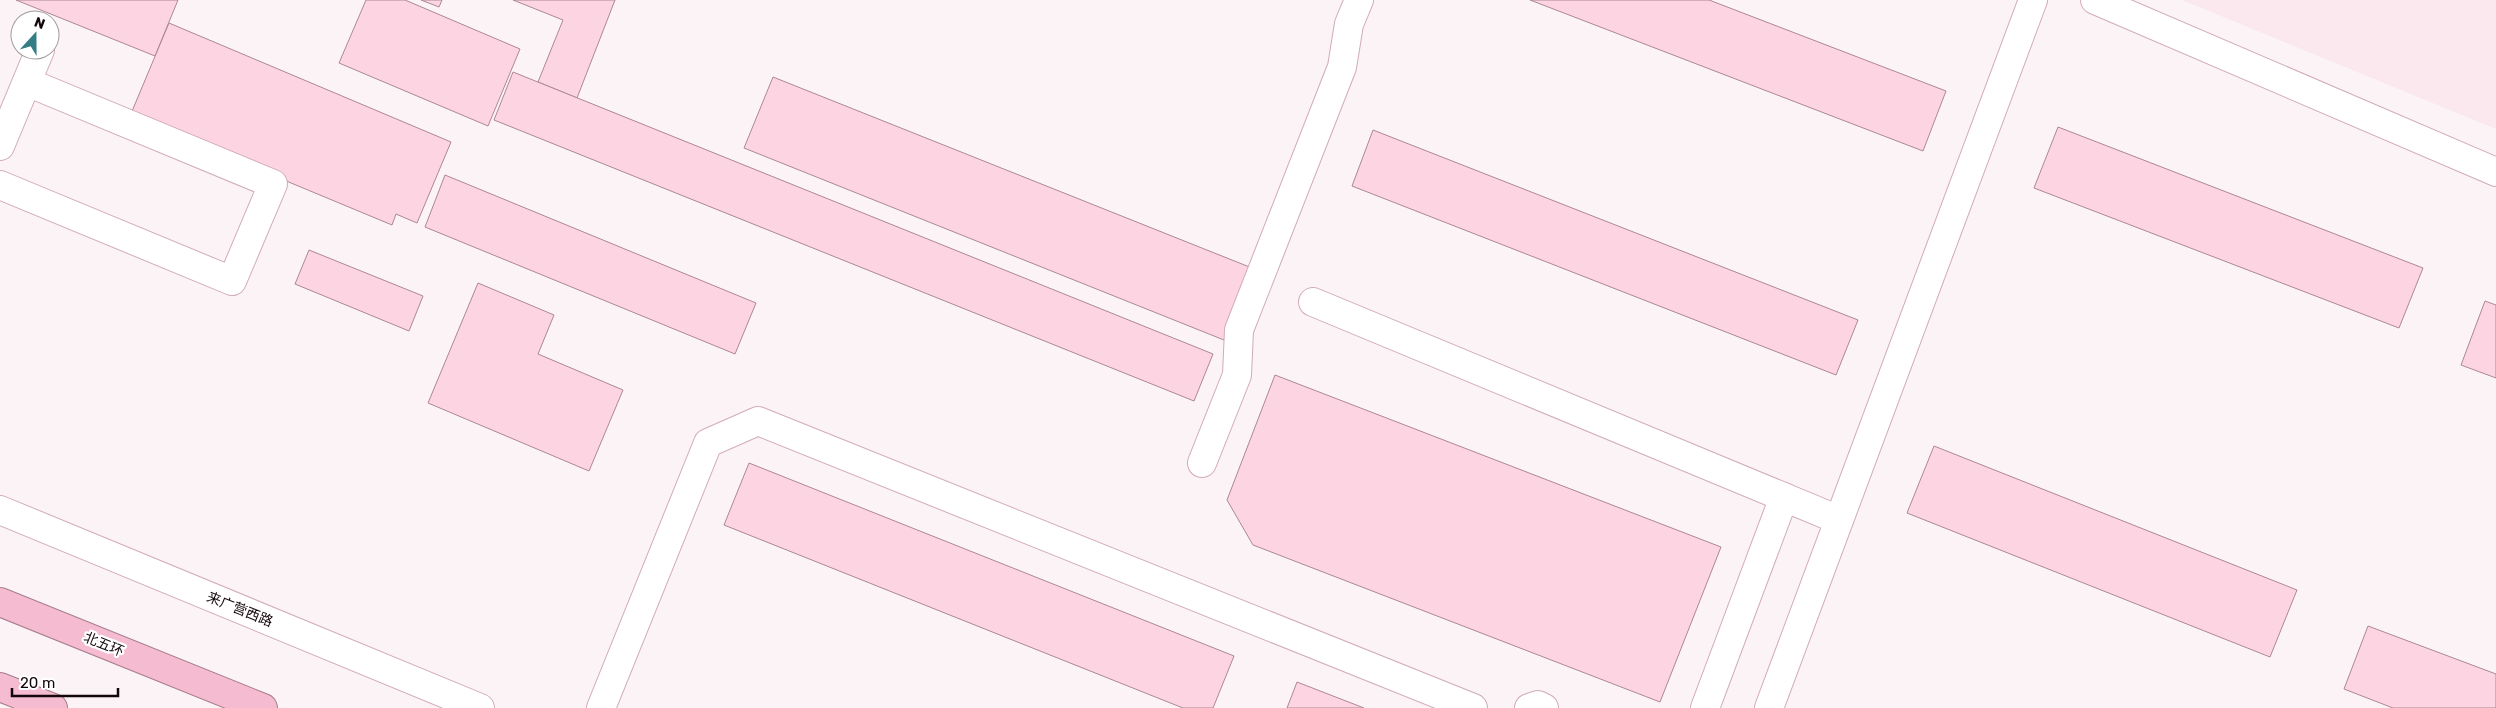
<svg xmlns="http://www.w3.org/2000/svg" width="2496" height="708" viewBox="0 0 2496 708" font-family="Rubik,'Noto Sans SC',sans-serif">
<rect width="100%" height="100%" fill="#fcf3f6"/>
<path fill="#fbe7ee" d="M2183,0h313v129l-314,-129z"/>
<g fill="#fdd5e2" stroke="#ac8794">
<path d="M16,0h162l-23,56z"/>
<path d="M366,0h39l115,49 -32,77 -149,-63z"/>
<path d="M421,0h21l-3,7z"/>
<path d="M513,0h102l-38,98 -39,-16 25,-62z"/>
<path d="M1530,0h179l237,91 -23,60z"/>
<path d="M169,23l282,119 -34,81 -21,-9 -4,11 -262,-109z"/>
<path d="M513,72l700,282 -19,47 -700,-281z"/>
<path d="M773,77l479,191 -28,72 -480,-192z"/>
<path d="M2058,127l365,141 -24,60 -365,-140z"/>
<path d="M1373,130l485,190 -22,55 -484,-189z"/>
<path d="M445,175l311,128 -21,51 -310,-127z"/>
<path d="M309,250l114,46 -14,35 -114,-47z"/>
<path d="M478,283l76,32 -16,39 85,36 -34,81 -161,-68z"/>
<path d="M2485,301l11,4v73l-35,-13z"/>
<path d="M1275,375l446,172 -61,155 -407,-157 -26,-45z"/>
<path d="M1934,446l363,144 -27,67 -363,-144z"/>
<path d="M749,463l485,193 -21,52h-30l-459,-183z"/>
<path d="M2368,626l128,48v34h-103l-49,-19z"/>
<path d="M1297,682l67,26h-77z"/>
</g>
<g fill="none" stroke-linecap="round" stroke-linejoin="round">
<g stroke="#d1abb8" stroke-width="30">
<g id="minor">
<path d="M2095,0l401,172"/>
<path d="M0,146l40,-96"/>
<path d="M0,185l232,96 41,-97 -246,-102"/>
<path d="M1313,302l526,218"/>
<path d="M1202,463l35,-88 2,-45 103,-263 7,-43 10,-24"/>
<path d="M0,510l480,198"/>
<path d="M601,708l107,-265 50,-22 715,287"/>
<path d="M1529,708l9,-3 6,3"/>
<path d="M1705,708l79,-211"/>
<path d="M1769,708l264,-708"/>
</g>
</g>
<g stroke="#a67c8b" stroke-width="30">
<g id="highway">
<path d="M0,602l263,106"/>
<path d="M0,687l53,21"/>
</g>
</g>
<use href="#minor" stroke="#fff" stroke-width="28"/>
<use href="#highway" stroke="#f5bbd0" stroke-width="28"/>
</g>
<g text-anchor="middle" stroke-width="4.5" stroke-linejoin="round" paint-order="stroke">
<g font-size="14" fill="#14070c" stroke="#fff">
<text transform="translate(240 609) rotate(22)" y="5">来广营西路</text>
<text transform="translate(104 644) rotate(22)" y="5">北五环</text>
</g>
</g>
<g transform="translate(35 35) rotate(21)"><circle r="24" fill="#ffffff" stroke="#a19c9e"/>
<path d="M0-4L9 19L0 12L-9 19Z" fill="#357d85"/>
<text y="-8" font-size="14" font-weight="bold" text-anchor="middle" fill="#14070c">N</text>
</g>
<path d="M12 688v8h106v-8" fill="none" stroke="#14070c" stroke-width="2.5"/>
<text x="20" y="688" font-size="15" fill="#14070c" stroke="#ffffff" stroke-width="4" paint-order="stroke">20 m</text>
</svg>
